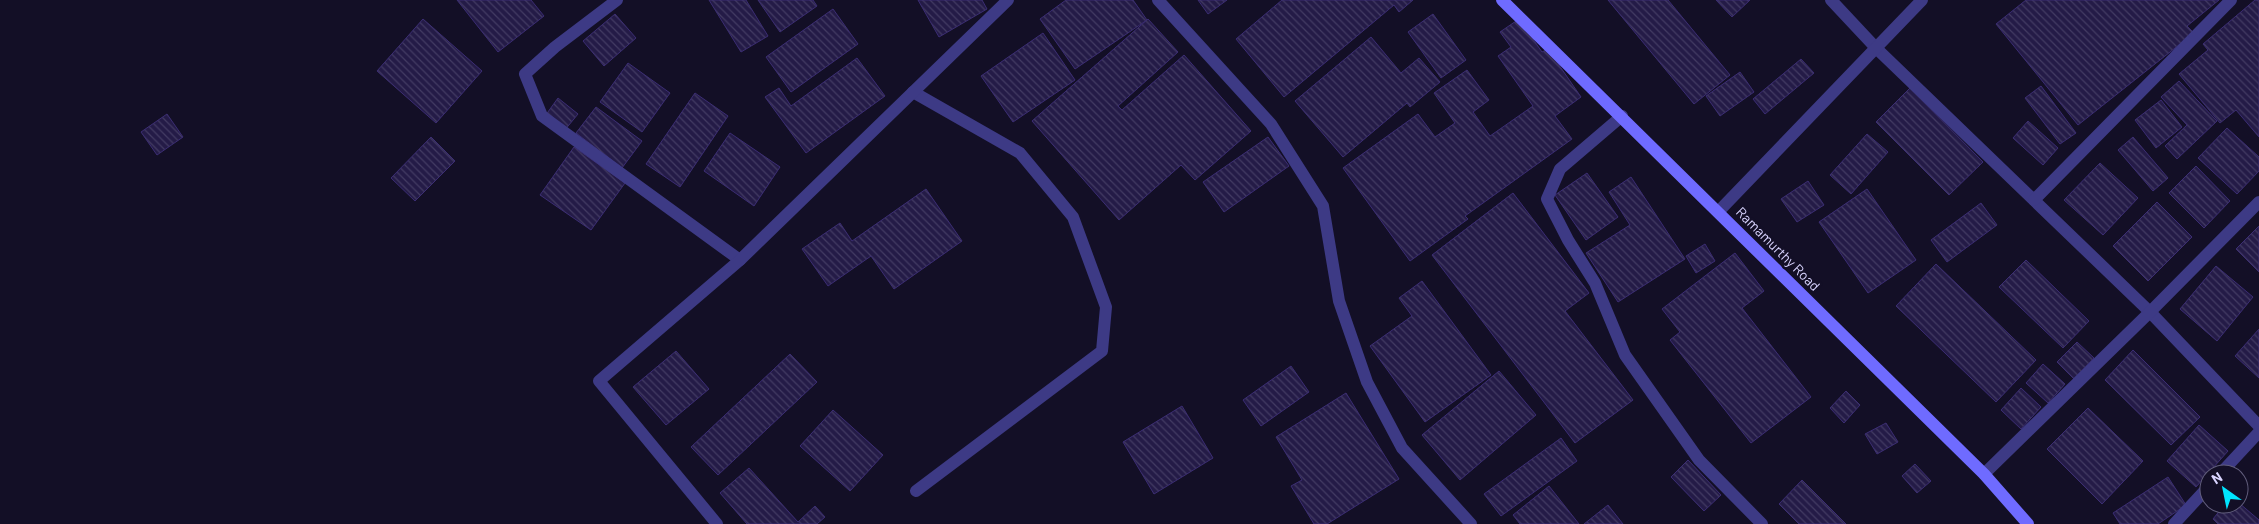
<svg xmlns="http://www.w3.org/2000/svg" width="2259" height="524" viewBox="0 0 2259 524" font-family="Barlow,sans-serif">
<defs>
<pattern id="building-back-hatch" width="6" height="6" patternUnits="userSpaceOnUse" patternTransform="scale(1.25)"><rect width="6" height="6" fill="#241b47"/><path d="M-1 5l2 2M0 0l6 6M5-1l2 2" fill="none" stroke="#433b63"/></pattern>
</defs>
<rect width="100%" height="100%" fill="#130f26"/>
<g fill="url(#building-back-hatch)" stroke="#3b2d73">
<path d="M457,0h74l13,16 -46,36z"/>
<path d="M709,0h37l22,36 -27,16z"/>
<path d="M758,0h55l4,6 -37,26z"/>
<path d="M918,0h64l5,9 -48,28z"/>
<path d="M1066,0h67l14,20 -72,49 -35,-50z"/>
<path d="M1198,0h29l-19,14z"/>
<path d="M1282,0h131l-14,12 -5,-7 -110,92 -48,-58z"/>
<path d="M1608,0h60l62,75 -36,29z"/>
<path d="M1716,0h34l-18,17z"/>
<path d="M2026,0h193l-32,26 7,7 -116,92 -82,-101z"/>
<path d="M2255,0h4v137l-23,-27 -16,13 -41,-49 29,-24 -5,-6z"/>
<path d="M833,9l25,35 -67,48 -25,-35z"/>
<path d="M615,14l21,24 -32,28 -21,-25z"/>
<path d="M1433,14l33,46 -25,18 -33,-46z"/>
<path d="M423,19l59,52 -46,52 -59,-52z"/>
<path d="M1148,19l30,33 -60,54 4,4 62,-55 67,76 -56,49 -14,-15 -62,55 -87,-99z"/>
<path d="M1519,19l23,33 6,-3 33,48 -26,19 17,23 -107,77 3,3 -58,42 -67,-93 75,-54 17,23 20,-14 -21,-30 33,-23 22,30 -16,12 17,24 43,-30 -35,-50 13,-9 -11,-15z"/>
<path d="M1043,33l32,47 -62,42 -32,-46z"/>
<path d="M1371,37l30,36 18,-15 21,24 -30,25 -3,-4 -64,54 -48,-56z"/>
<path d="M857,58l28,38 -79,57 -41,-56 14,-9 12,18z"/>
<path d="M1801,59l13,14 -49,41 -12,-15z"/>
<path d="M628,63l42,30 -28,39 -42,-30z"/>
<path d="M1740,72l14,20 -34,24 -14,-20z"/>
<path d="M2179,81l38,40 -40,38 -12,-13 22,-21 -26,-28z"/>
<path d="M2041,86l35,47 -16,11 -35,-46z"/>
<path d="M1910,88l73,74 -34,33 -73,-73z"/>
<path d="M695,93l33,23 -48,71 -34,-23z"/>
<path d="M558,98l20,16 -14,17 -19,-15z"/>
<path d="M2161,100l21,27 -26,21 -21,-28z"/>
<path d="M596,107l46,34 -20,27 -46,-35z"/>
<path d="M167,114l16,23 -26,18 -16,-23z"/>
<path d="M2028,121l30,27 -15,17 -30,-27z"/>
<path d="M2227,128l32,29v14l-22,23 -39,-36z"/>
<path d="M730,133l50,34 -26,39 -50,-35z"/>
<path d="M1867,134l21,18 -37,42 -21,-19z"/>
<path d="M431,137l24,24 -40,40 -24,-23z"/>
<path d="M1268,137l21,29 -65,46 -21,-30z"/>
<path d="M2133,137l35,41 -15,13 -35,-41z"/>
<path d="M574,147l51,36 -34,47 -51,-35z"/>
<path d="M2100,163l38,35 -35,37 -39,-35z"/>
<path d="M2196,166l34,35 -26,27 -35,-35z"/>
<path d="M1587,173l31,44 -32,23 -31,-45z"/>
<path d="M1631,177l54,82 -67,43 -32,-49 44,-28 -21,-33z"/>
<path d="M1808,181l16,24 -27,17 -16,-23z"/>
<path d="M926,189l36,52 -68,48 -23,-33 -43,30 -26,-37 38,-26 12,18z"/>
<path d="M1867,189l49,71 -48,33 -49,-71z"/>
<path d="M1513,193l76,100 -24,18 68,89 -58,43 -143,-188z"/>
<path d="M2157,202l35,35 -44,44 -35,-35z"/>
<path d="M1981,203l16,22 -50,37 -16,-22z"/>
<path d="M2259,226v46l-23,-23z"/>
<path d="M1705,244l10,17 -19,12 -10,-17z"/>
<path d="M1735,253l29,38 -22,17 69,89 -60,46 -81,-103 10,-8 -18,-23z"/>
<path d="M2026,260l63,61 -26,27 -64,-61z"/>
<path d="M1936,264l100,96 -40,42 -100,-96z"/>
<path d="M2216,266l37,31 -36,44 -37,-32z"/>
<path d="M1422,281l69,94 -66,47 -55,-76 42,-30 -13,-18z"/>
<path d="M2259,329v49l-24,-22z"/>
<path d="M2077,342l17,16 -20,21 -17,-17z"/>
<path d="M2133,350l67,67 -29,28 -66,-65z"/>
<path d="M676,351l33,38 -43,36 -33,-38z"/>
<path d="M790,354l27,28 -99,93 -27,-28z"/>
<path d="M2043,364l22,20 -17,19 -22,-20z"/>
<path d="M1291,366l18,26 -48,34 -18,-26z"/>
<path d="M1499,371l37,44 -76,65 -38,-45z"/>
<path d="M2021,388l20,19 -20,22 -20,-19z"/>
<path d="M1846,391l14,14 -16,18 -14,-15z"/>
<path d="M1346,393l53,86 -72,45h-13l-23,-38 11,-6 -26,-43z"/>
<path d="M1182,406l31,52 -59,36 -31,-52z"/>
<path d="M2088,408l55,53 -41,43 -55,-55z"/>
<path d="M833,410l50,45 -33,36 -50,-45z"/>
<path d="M1886,423l12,19 -21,12 -12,-20z"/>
<path d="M2199,425l29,26 -32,36 -29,-26z"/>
<path d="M1561,438l16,23 -76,55 -17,-22z"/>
<path d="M1688,460l33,35 -17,16 -33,-34z"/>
<path d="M1915,464l16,17 -14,12 -15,-17z"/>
<path d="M749,468l49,54 17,-16 10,11 -8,7h-70l-27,-31z"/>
<path d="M2168,477l18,28 -28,19h-38l-7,-11z"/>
<path d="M1802,480l44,44h-47l-20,-20z"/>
<path d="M1549,486l30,38h-59l-7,-9z"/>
<path d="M2239,503l20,17v4h-41l-5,-5 12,-15z"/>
<path d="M1608,505l15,19h-39z"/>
</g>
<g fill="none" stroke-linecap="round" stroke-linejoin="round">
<g stroke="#3d3a85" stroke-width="12">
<path d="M617,0l-62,47 -30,27 17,42 198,144"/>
<path d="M1158,0l113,124 52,82 16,95 28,81 35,66 69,76"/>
<path d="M1831,0l45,48 274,264 109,114"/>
<path d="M913,92l107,61 53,64 33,90 -4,44 -186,140"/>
<path d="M1622,116l-62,53 -13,30 21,41 27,43 30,72 74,105 63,64"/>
<path d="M2034,200l197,-200"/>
<path d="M1719,211l203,-211"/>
<path d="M1984,474l166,-162 109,-110"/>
<path d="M2220,474l39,-42"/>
<path d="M717,524l-118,-143 141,-121 268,-260"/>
<path d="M2174,524l35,-38"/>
</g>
<path stroke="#6f6bff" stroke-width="12" d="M1502,0l482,474 44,50"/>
</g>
<g text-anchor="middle" stroke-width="5" stroke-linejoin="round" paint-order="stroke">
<g font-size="14" fill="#d9d4ff" stroke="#130f26">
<text transform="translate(1778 249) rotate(45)" y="5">Ramamurthy Road</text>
</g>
</g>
<g transform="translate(2224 489) rotate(327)"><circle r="24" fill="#130f26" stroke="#625e7d"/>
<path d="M0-4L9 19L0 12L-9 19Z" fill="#00e5ff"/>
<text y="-8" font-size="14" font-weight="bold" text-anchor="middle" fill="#d9d4ff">N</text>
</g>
</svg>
